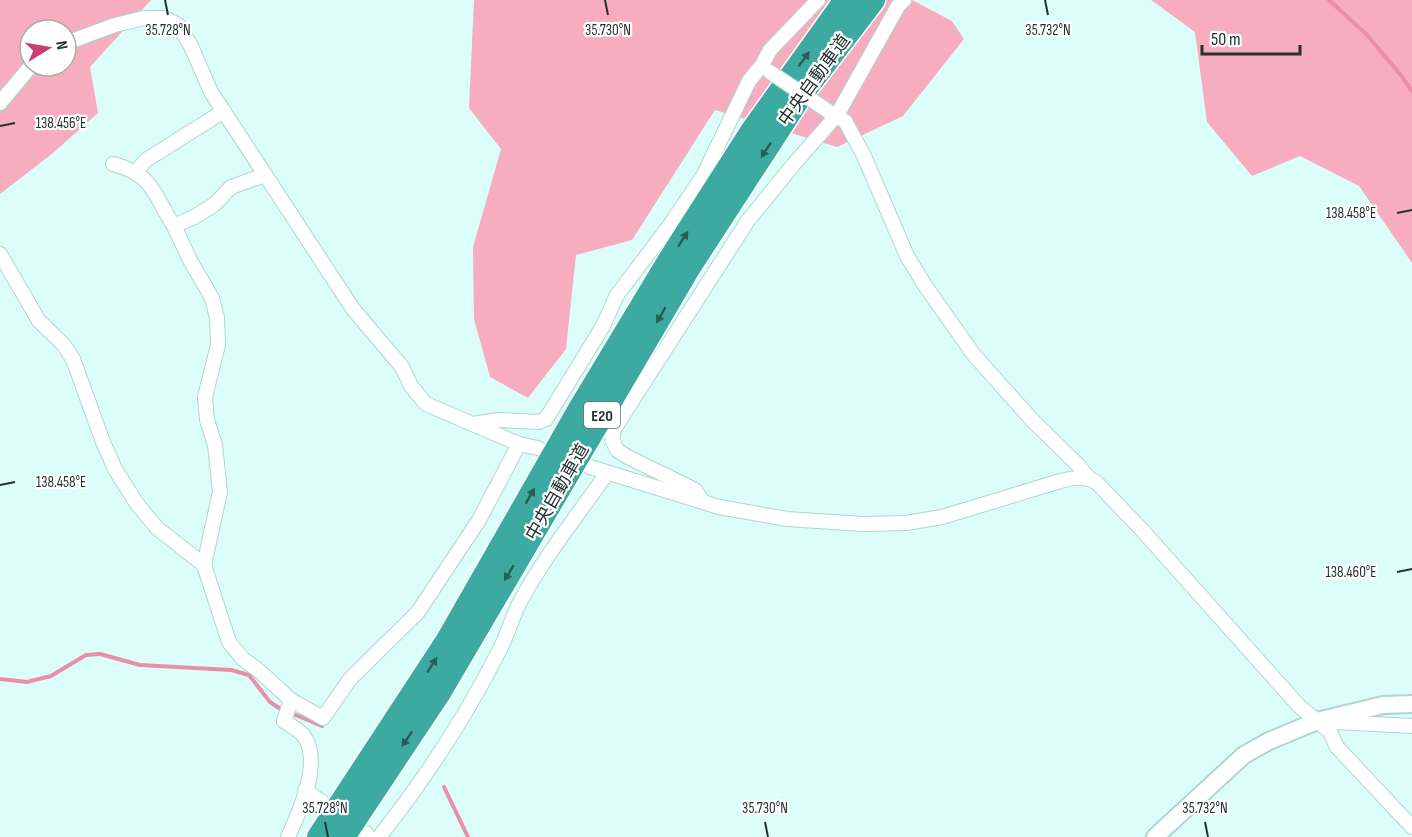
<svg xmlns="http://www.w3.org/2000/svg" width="1412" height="837" viewBox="0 0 1412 837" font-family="'Sofia Sans Condensed','Noto Sans JP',sans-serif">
<rect width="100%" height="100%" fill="#dcfefa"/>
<g fill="#f7acc0" fill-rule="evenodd">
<path d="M0,0h151l-61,67 8,46 -45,40 -53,41zM30,30h36v36h-36z"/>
<path d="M474,0h438l40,21 12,18 -61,77 -66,31 -122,-37 -83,130 -56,15 -10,94 -38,49 -38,-21 -16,-58 -1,-72 28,-98 -32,-41z"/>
<path d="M1151,0h261v263l-53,-77 -59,-30 -48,20 -45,-54 -12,-90z"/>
</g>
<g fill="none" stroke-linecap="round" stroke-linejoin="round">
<g stroke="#ea8fa9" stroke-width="4">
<path d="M1329,0l37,34 34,40 12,17"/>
<path d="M0,679l27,3 24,-6 35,-21 14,-1 40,11 91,5 18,5 21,27 9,6 43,18"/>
<path d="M444,787l24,50"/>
</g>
<g stroke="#add6d1" stroke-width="16">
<g id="minor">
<path d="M66,43l49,-18 29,-7h20l14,7 13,21 20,46 142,217 49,58 9,19 15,18 93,40 19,4"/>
<path d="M0,103l31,-37"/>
<path d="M829,112l16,9 19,35 43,100 19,31 48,68 59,66 46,45 9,11"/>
<path d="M113,164c42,11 40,31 61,62"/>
<path d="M136,172l10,-12 78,-49"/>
<path d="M0,254l39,67 24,23 10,15 30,83 12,27 22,35 20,24 47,37 25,77 14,17 15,11 33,30 -7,21c6,4 15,9 19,14 20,25 -3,76 -15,102"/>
<path d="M473,424l25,-4 40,2 8,-3 57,-93 14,-31 53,-70 33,-49 46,-95 13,-16 8,-15 48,-50"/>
<path d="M590,467l129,40 68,12 76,5 43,-1 36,-6 115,-35c14,-4 26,-7 39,0l46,48 157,176 18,15 95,5"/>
<path d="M703,502l-8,-12 -69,-34 -9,-6 -5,-11 2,-10 133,-207 46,-57 44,-50 61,-109 6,-6"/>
<path d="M204,565l16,-73 -5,-47 -8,-25 -2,-23 13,-52 -1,-27 -5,-20 -21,-36 -17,-36 20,-9 21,-13 16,-17 34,-12"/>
<path d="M291,700l32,18 27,-39 68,-67 61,-92 40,-76"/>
<path d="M1317,721l13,11 7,15 75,80"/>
<path d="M305,790l17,12"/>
<path d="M366,833l3,4"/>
<path d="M379,837c46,-58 88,-122 121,-188 8,-15 12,-32 20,-47 24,-45 58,-87 87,-129"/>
</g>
</g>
<g stroke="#add6d1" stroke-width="20">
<path id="tertiary" d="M1155,837l89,-82 25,-14 48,-20 66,-16 29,-1"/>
</g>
<g stroke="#fff" stroke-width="27">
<g id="motorway">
<path d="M319,837l129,-197 132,-231 91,-151 82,-128 93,-130"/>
<path d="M343,837l97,-146 249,-424 113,-174 71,-93"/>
</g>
</g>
<use href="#minor" stroke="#fff" stroke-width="14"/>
<use href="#tertiary" stroke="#fff" stroke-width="16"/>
<use href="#motorway" stroke="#3daaa1" stroke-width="24"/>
<g stroke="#add6d1" stroke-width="16" stroke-linecap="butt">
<path id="minor-bridge" d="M770,72l58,39"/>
</g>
<use href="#minor-bridge" stroke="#fff" stroke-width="14"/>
</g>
<defs><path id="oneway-solid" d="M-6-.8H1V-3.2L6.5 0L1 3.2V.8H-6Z" transform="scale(1.5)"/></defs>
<g fill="#2b5c58">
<use href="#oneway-solid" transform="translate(804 59) rotate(-54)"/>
<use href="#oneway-solid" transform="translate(766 150) rotate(123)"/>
<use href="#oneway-solid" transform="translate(683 239) rotate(-57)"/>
<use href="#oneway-solid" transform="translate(661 315) rotate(120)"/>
<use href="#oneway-solid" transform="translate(530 496) rotate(-60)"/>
<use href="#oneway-solid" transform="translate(509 573) rotate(121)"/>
<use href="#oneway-solid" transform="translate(432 665) rotate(-57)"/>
<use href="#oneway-solid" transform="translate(407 739) rotate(124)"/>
</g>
<path fill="none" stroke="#223230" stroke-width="2" d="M165,0l3,15M605,0l3,15M1045,0l3,15M0,126l15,-3M1397,213l15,-3M0,485l15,-3M1397,572l15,-3M325,822l3,15M765,822l3,15M1205,822l3,15"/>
<g text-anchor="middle" stroke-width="4.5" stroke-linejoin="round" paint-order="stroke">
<rect fill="#fff" stroke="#64706e" stroke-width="1.5" x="584" y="402" width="36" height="26" rx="4.5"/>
<g font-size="16" font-weight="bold" fill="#223230">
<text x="602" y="421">E20</text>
</g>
<g font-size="18" fill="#223230" stroke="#fff">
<text transform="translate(814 80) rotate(-54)" y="6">中央自動車道</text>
<text transform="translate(557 492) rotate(-60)" y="6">中央自動車道</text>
</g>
</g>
<g font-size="15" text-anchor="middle" fill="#223230" stroke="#fff" stroke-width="4.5" stroke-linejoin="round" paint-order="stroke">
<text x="168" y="35">35.728°N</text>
<text x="1048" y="35">35.732°N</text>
<text x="608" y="35">35.730°N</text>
<text x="61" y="128">138.456°E</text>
<text x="1351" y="218">138.458°E</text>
<text x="61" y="487">138.458°E</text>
<text x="1351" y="577">138.460°E</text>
<text x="325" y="813">35.728°N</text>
<text x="765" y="813">35.730°N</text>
<text x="1205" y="813">35.732°N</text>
</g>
<g transform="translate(48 48) rotate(79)"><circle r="28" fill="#ffffff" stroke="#a7adac" stroke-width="1.5"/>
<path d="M0-4.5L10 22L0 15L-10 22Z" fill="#ca3f73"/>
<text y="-9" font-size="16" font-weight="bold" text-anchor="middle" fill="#223230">N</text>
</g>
<path d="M1202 45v9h98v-9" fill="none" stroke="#223230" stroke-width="3"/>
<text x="1211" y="45" font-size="18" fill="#223230" stroke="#ffffff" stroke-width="4.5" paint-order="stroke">50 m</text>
</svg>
